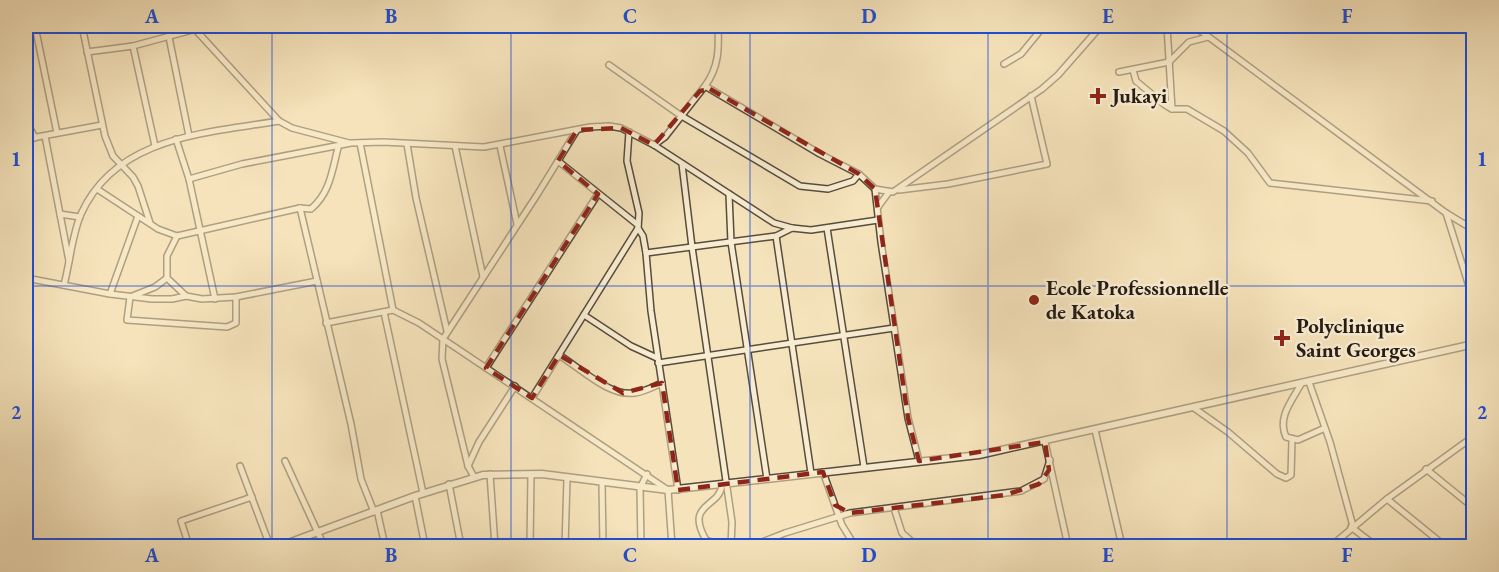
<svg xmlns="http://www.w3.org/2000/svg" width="1499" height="572" viewBox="0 0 1499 572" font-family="'EB Garamond',serif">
<rect width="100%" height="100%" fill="#f5e3bb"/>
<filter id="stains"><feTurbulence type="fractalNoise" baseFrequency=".00333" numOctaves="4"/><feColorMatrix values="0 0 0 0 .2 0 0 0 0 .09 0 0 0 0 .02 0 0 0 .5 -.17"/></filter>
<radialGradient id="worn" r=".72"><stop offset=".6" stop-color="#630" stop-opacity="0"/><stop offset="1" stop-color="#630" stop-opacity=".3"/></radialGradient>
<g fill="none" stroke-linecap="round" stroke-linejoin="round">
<g stroke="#584c3c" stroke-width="8">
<g id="minor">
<path d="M35,26l22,107"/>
<path d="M82,26l23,110 8,20 20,21 5,9 12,37"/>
<path d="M192,26l87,95 13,7 57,15"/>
<path d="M718,26c1,23 1,41 -13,60l115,68 39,20 16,15 18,3 149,-103 16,-14 43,-49"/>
<path d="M1167,26l5,83"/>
<path d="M1194,26l252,187 28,17"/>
<path d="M169,37l20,99"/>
<path d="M133,46l22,100"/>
<path d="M87,52l46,-6 63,-17"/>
<path d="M1004,64l17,-10 23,-28"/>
<path d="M609,65l71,50 120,71 28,3 25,-8 6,-7"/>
<path d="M1133,70l3,11 29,24 7,4h15l37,22 24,22 22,30 162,18"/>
<path d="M1119,72l50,-10 20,-20 19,-5"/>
<path d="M26,120l9,18"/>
<path d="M629,132l-2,29 12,52 -1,15 5,8 3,17 5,58 27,179"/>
<path d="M45,136l24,125"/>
<path d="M26,139l76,-14"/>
<path d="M176,139l13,40 26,120"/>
<path d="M360,143l33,167"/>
<path d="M407,144l9,54 31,133"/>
<path d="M654,145l11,-8 40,-51"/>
<path d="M455,146l28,131"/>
<path d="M500,146l17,78"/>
<path d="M558,161l80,64"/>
<path d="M682,164l10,83 40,275 -1,24"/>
<path d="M189,179l53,-15 109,-21 32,-1 101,5 106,-20 19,-1 12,2 33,17 120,78 18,5"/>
<path d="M97,189l61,40 19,7"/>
<path d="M875,189l6,53 27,176 11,43"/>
<path d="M899,190l49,-6 99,-20 -16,-68"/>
<path d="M729,194l2,48 36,237"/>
<path d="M878,207l11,-15"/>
<path d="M300,208l51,216 10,55 13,33"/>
<path d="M1446,213l28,89"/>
<path d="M60,214l20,3"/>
<path d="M827,228l37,239"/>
<path d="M776,236l35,237"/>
<path d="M646,253l130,-17 16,-8 19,2 67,-10"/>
<path d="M26,278l84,16 42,5h20l14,-3 16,3 34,-2 81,-16"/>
<path d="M167,278l-12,9 -25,10 -3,23 100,7 9,-4v-26"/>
<path d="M64,285c6,-23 8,-50 17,-71 35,-78 126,-81 198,-93"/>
<path d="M110,294l28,-78"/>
<path d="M186,296l-19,-18v-22l10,-20 123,-28 11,1c19,-16 21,-38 27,-61"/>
<path d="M26,297l4,1"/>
<path d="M384,312l39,181"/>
<path d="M584,315l47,31 26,12"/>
<path d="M326,323l67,-13 26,13 249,167 4,56"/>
<path d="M559,355c21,13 50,42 76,38 9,-1 18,-6 27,-10"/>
<path d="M658,363l236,-35"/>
<path d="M486,368l112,-174"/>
<path d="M1309,382l21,60 23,84"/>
<path d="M1301,384c-9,17 -24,33 -15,53l12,3 27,-12"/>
<path d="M532,398l106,-170"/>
<path d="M1194,408l34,24 49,42 9,4 5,-3 1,-35"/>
<path d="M1095,430l27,116"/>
<path d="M1045,442l23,104"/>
<path d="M285,461l39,85"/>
<path d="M240,466l30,80"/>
<path d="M468,466l11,-24 36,-56"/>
<path d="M1426,469l48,39"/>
<path d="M823,472l19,53 13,21"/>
<path d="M490,474l5,72"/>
<path d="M474,477l-6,-11 -26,-107 1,-20 94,-144 40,-65"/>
<path d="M602,483l1,63"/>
<path d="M449,484l12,62"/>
<path d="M415,496l10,50"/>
<path d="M1387,499l58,47"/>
<path d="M894,508l8,25 15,13"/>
<path d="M377,510l8,36"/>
<path d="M1351,527l25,19"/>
<path d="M189,546l-8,-25 71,-24"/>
<path d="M530,546l1,-72"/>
<path d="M565,546l2,-67"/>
<path d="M641,546l-1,-58 7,-14"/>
<path d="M721,546l-15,-6c-22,-38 15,-32 16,-56"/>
<path d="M752,546l33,-13 65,-20 171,-22 23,-12 6,-19"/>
<path d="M1331,546l56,-47 87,-63"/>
</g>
</g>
<g stroke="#584c3c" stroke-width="9">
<path id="tertiary" d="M280,546l135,-50 68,-21 59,-1 126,16 311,-35 495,-111"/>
</g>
<use href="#minor" stroke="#f8edd3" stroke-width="5"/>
<use href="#tertiary" stroke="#f8edd3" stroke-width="6"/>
</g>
<path d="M0 0H1499V572H0ZM710,89l149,85 16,15 33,229 11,43 126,-19 4,28 -10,14 -34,11 -155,18 -15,-8 -12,-33 -145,18 -16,-107 -39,10 -64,-38 -27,43 -46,-30 112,-174 -40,-33 19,-31 44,-2 33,17 46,-54z" fill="#f5e3bb" fill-opacity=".55" fill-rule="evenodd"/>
<path fill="none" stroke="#8f2418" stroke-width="4.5" stroke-dasharray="12 8" stroke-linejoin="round" d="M710,89l149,85 16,15 33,229 11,43 126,-19 4,28 -10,14 -34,11 -155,18 -15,-8 -12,-33 -145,18 -16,-107 -39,10 -64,-38 -27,43 -46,-30 112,-174 -40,-33 19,-31 44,-2 33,17 46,-54z"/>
<path fill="none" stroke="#1d4ed8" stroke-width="1.5" stroke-opacity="0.55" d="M272,26v520M511,26v520M750,26v520M988,26v520M1227,26v520M26,286h1448"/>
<g fill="#8f2418" stroke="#f8edd3" stroke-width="2">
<path d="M1095 87h6v6h6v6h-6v6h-6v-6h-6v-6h6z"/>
<circle cx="1034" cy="300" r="6"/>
<path d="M1279 329h6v6h6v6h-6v6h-6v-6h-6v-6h6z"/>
</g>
<g text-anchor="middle" stroke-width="5" stroke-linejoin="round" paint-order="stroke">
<g font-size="21" font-weight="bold" fill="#241911" stroke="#f8edd3" text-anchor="start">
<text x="1112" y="103">Jukayi</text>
<text x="1046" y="295">Ecole Professionnelle<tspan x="1046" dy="24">de Katoka</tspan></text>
<text x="1296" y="333">Polyclinique<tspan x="1296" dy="24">Saint Georges</tspan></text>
</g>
</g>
<rect width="1499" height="572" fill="none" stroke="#f5e3bb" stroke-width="66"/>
<rect x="33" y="33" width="1433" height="506" fill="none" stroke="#1d4ed8" stroke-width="2"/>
<g font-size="20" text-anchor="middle" font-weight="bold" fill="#1d4ed8">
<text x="152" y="23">A</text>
<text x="391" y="23">B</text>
<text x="630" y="23">C</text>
<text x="869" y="23">D</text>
<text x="1108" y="23">E</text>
<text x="1347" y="23">F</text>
<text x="16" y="166">1</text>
<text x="1482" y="166">1</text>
<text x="16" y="419">2</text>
<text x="1482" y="419">2</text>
<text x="152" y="562">A</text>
<text x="391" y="562">B</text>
<text x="630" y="562">C</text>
<text x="869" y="562">D</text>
<text x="1108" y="562">E</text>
<text x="1347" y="562">F</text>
</g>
<rect width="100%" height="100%" filter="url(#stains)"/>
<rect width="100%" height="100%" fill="url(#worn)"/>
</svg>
